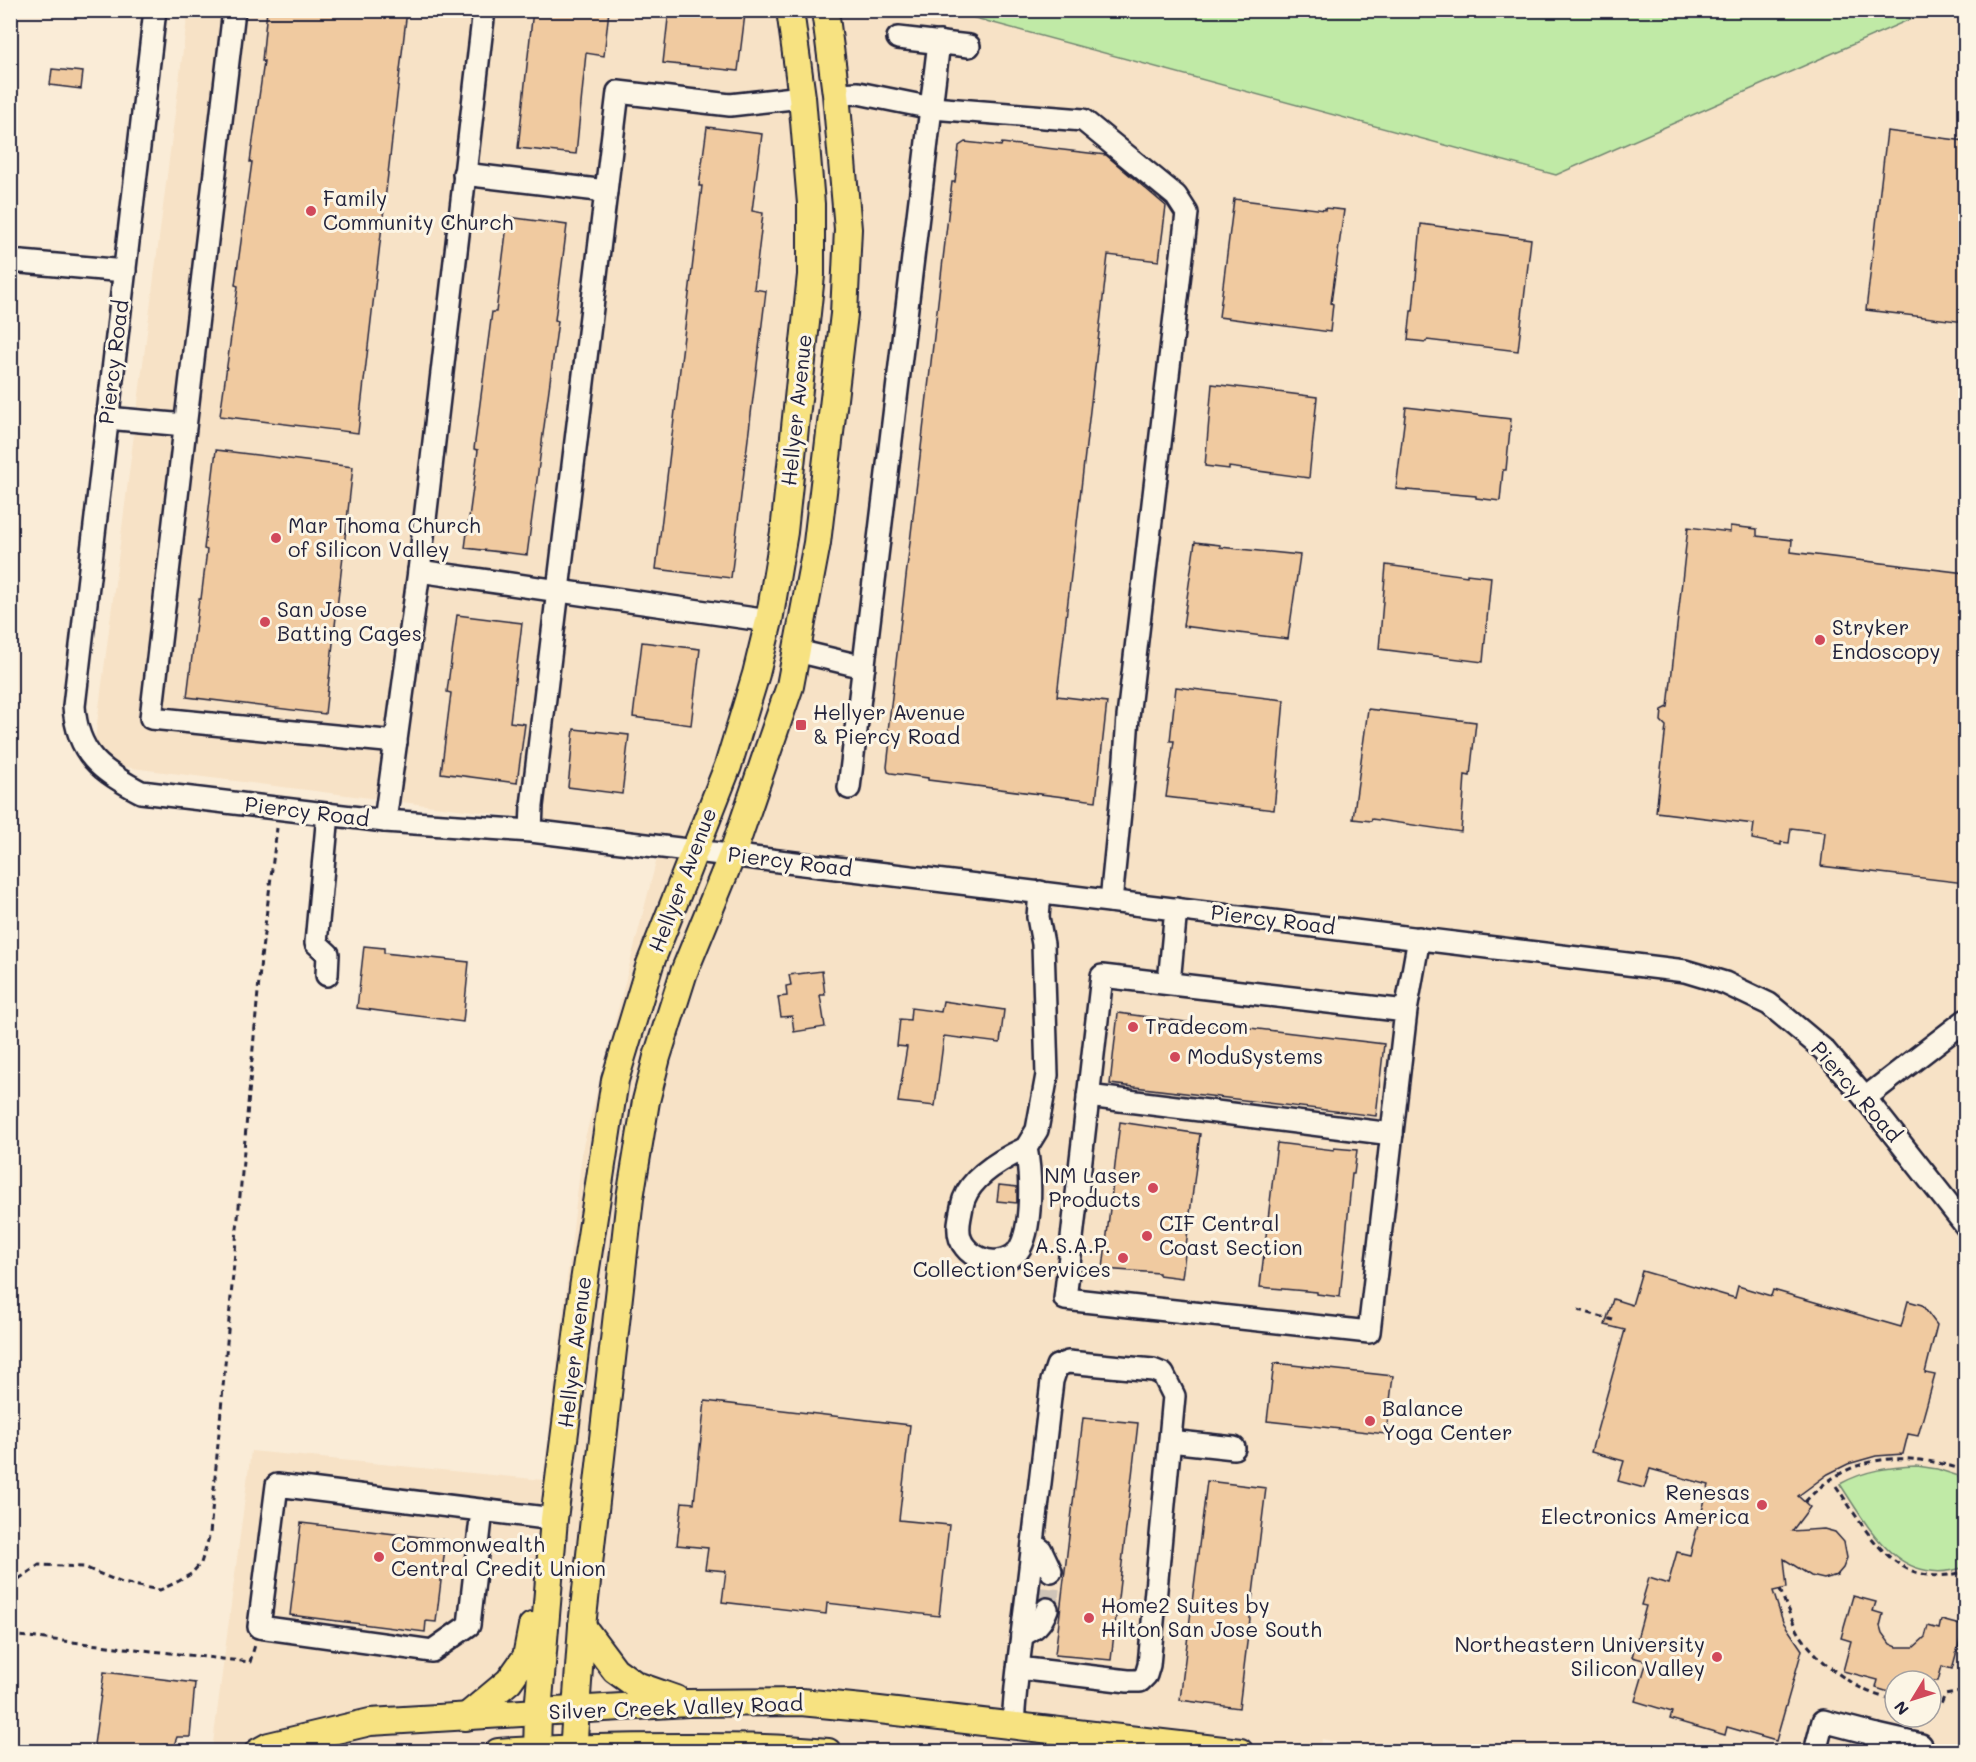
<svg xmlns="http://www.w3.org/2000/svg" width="1976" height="1762" viewBox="0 0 1976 1762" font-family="Mali,sans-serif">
<rect width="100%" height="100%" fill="#faecd7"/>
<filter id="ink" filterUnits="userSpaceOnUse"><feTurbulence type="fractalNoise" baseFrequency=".0167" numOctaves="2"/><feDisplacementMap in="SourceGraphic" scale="12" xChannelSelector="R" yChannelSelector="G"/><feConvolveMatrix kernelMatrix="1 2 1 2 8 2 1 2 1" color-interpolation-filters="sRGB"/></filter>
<g filter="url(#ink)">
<path fill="#f7e2c6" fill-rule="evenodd" d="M188,11h761l607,164 375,-164h34v1740l-575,1 -68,-13 -2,13 -1108,-1 39,-300 292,29 40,-334 80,-311 -571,-72zM1895,1681h36v36h-36z"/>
<g fill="#c0eaa6" stroke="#718670" stroke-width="1.5">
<path d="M1965,10v4l-41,-1 -368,162 -607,-164z"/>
<path d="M1917,1466l20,3 28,9v89c-65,22 -95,-37 -125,-83 25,-14 50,-17 77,-18z"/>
</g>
<g fill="#f0caa0" stroke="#22223b" stroke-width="1.5">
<path d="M267,10h140l-49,423 -138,-17 18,-130 -3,-1 17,-123h-2l14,-101h-2z"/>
<path d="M533,10h76l-5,46 -18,-3 -10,101 -58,-6z"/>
<path d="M669,10h49l27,4 -7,57 -75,-8z"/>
<path d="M52,69l31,3 -2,17 -31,-4z"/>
<path d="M707,127l55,7 -10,77 11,2 -9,76 12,2 -35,287 -75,-9 46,-383h-3z"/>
<path d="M1887,131l78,10v181l-99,-12z"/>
<path d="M965,142l36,4 1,-3 104,12 60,51 -7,55 -51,-6 -51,441 50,6 -11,99 -168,-21v-2l-37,-5 -3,-1 -1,-5 4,-36h-3l64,-549h3l4,-36z"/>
<path d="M1234,199l91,11v-2l19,2 -13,93 2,1 -3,28 -111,-15z"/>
<path d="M508,217l59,8 -12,95 3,1 -31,234 -62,-7 13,-98 -4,-1 18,-137h4z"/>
<path d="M1421,224l110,15 -13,112 -91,-11 -1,2 -18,-2 3,-29h2z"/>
<path d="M1212,384l105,13 -8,81 -80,-11v2l-24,-3z"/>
<path d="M1406,407l105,12 -5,51h-3l-3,31 -24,-3v-2l-80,-7z"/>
<path d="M216,450l137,17 -28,247 -138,-17 12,-98h2l6,-49 -3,-1z"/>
<path d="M1730,526l27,3v7l35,4 -1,12 174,21v310l-144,-17 4,-34 -34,-4 -2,15 -8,-1v3l-29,-6 2,-15 -98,-12 10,-86 -5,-5 1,-11 6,-3 20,-180 42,5z"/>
<path d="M1195,542l25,3v2l80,8 -12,84 -105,-13z"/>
<path d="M1386,565l81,11v-2l24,3 -8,85 -104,-13z"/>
<path d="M457,615l65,8 -12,99 15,2 -8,59 -76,-10 10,-80 -4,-1z"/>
<path d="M642,642l58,7 -9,76 -58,-8z"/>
<path d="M1176,687l108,13 -10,110 -108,-13 8,-56h-4z"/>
<path d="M1368,709l108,13 -6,54 -5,-1 -4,57 -89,-13 -1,2 -18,-2z"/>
<path d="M574,729l55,6 -7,59 -54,-7z"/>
<path d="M364,946l20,2v5l85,9 -6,60 -106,-14z"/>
<path d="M822,971l3,24h-5l5,32 -31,5 -2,-16 -11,1 -3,-20 9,-1 -1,-10 5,-1 -2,-10z"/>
<path d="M943,1001l61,9 -4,33 -56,-7 -9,70 -37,-4 9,-55 -10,-1 3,-27 10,1 1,-12 30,4z"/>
<path d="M1118,1013l98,13 1,-2 167,20 -8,72 -266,-32z"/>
<path d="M1120,1122l80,12 -18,144 -23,-3v-2l-56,-4z"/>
<path d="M1277,1143l57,7v-2l23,2 -3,24h-2l-12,123 -23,-3v-2l-57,-5z"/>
<path d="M999,1185l18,2v16l-20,-2z"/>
<path d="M1642,1271l93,27 3,-12 33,10 2,-6 128,37 7,-26 14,4 15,20 -12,48 10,2 -17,61 -10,-2 -5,20 -27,2 -28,8 -20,10 -30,22 12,11 -18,24 32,-2 11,3 9,10 3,16 -4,10 -6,7 -13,4 -13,-3 -27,-17 3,29 -14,3 10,31 19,28 -26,91 -49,-14 -2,8 -55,-16 2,-7 -37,-11 12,-40 -15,-4 14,-51 -5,-1 8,-27 19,6 9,-32 13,3 19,-70 -59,-16 -6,19 -26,-7 6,-20 -33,-9 34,-122 -20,-5 8,-26 19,6z"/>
<path d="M1274,1363l119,13 -7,58 -119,-13z"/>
<path d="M705,1401l205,24 -11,95 50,5 -10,91 -112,-13 -1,11 -104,-12 4,-31 -21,-2 3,-21 -31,-3 5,-43 12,1z"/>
<path d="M1083,1418l55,5 -27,237 -56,-5z"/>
<path d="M1207,1481l59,7 -27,220 -59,-8z"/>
<path d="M301,1523l145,17 -10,82 -10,-1 -1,11 -135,-17z"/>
<path d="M1853,1596l23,6 -3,9 10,3 -3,12 2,7 8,11 7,3h17l11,-10 3,-11 11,3 2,-9 23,6 -12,43 -10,-3 -4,15h-43l-3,12 -16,-5 2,-8 -35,-9 8,-30 -10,-3z"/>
<path d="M104,1672l91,11 -5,54h-13l-3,8h-10l-1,7h-70z"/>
</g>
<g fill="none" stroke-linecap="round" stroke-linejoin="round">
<path stroke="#cfc4b8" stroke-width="21" stroke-dasharray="21 10" stroke-linecap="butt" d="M1047,1609l4,-38"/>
<g stroke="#22223b" stroke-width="26">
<g id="minor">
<path d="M155,10l-81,696c3,48 27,65 67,86l244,29 146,10 1154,140 40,12 44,21 55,46 41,48 101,128"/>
<path d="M234,10l-83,708 245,24"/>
<path d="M898,38l71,8"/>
<path d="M836,94l22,-1 74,15 151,12 93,76 11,17 -59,504 -4,55 -13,129"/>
<path d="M464,174l142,17"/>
<path d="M10,261l115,10"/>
<path d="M107,418l78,7"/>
<path d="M419,571l350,50"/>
<path d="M797,651l67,16"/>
<path d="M849,788l90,-746"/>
<path d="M385,821l34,-250 65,-561"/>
<path d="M531,831l1,-25 86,-714 112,13 72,-8"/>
<path d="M327,975l1,-21 -12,-11 12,-129"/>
<path d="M1169,983l7,-74"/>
<path d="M1406,1011l-304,-35 -37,323 304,33 37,-321 13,-73"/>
<path d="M1088,1096l304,38"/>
<path d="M1865,1098l101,-78"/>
<path d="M1026,1148c-22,10 -53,27 -62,51 -2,6 -3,13 -4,18 -2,10 -2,22 5,30 7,9 22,16 33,14 7,-1 15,-4 20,-10 15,-21 13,-78 8,-103l11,-18 10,-55 -4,-131 -5,-27 2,-25"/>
<path d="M1170,1441l64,7"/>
<path d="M482,1510l-13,115 -37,26 -173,-24 18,-142 277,34"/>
<path d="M1033,1544l8,6 10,21"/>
<path d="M1022,1635c13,-6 20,-12 25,-26"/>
<path d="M1013,1726c2,-44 9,-88 14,-132 8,-71 16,-142 25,-213l5,-15 11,-4 85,8 10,4 11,22 -25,269 -3,10 -6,6h-12l-110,-13"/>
<path d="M1877,1735l44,10 -2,7"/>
<path d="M1815,1752l8,-31 54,14 -2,7"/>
</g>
</g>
<g stroke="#22223b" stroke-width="30">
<g id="major">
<path d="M582,1626l33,44 21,15 40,14"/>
<path d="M466,1717l43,-36 17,-24 6,-31"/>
<path d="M258,1752l11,-6 101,-24 318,-19 113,-1 61,6 378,44"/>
<path d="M498,1752c63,-4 125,-5 188,-5 48,0 95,0 142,5"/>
<path d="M537,1752l1,-40 16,-193 29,-231 32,-208 35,-116 78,-198 28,-92 13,-53 15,-89 27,-257v-71l-9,-107 -12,-87"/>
<path d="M573,1752l9,-126 48,-428 16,-97 11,-44 27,-85 48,-117 58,-169 27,-143 27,-229 4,-85 -12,-135 -11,-84"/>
</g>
</g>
<g stroke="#22223b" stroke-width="3" stroke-dasharray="6 4.5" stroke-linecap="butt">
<path d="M1578,1310l35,10"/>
<path d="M1836,1486c33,48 60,107 130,85"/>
<path d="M1805,1502c44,-49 101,-52 161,-31"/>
<path d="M10,1585l29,-20 45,2 38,16 38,7 19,-9 12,-7 10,-11 9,-29 51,-576 16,-130"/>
<path d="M1780,1589c6,17 12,33 21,47 18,27 62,61 94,63"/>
<path d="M10,1635l240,27 5,-17"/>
<path d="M1931,1703l10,1 4,-9 21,-4"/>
</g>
<use href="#minor" stroke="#fcf5e5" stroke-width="21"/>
<use href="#major" stroke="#f7e281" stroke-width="26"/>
</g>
</g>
<g fill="#d1495b" stroke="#fcf5e5" stroke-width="2">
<circle cx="311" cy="211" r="6"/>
<circle cx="276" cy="538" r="6"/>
<circle cx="265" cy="622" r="6"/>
<circle cx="1820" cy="640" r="6"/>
<rect x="795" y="719" width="12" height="12" rx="3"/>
<circle cx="1133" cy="1027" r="6"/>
<circle cx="1175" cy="1057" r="6"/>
<circle cx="1153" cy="1188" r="6"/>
<circle cx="1147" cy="1236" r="6"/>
<circle cx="1123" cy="1258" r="6"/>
<circle cx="1370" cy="1421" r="6"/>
<circle cx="1762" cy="1505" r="6"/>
<circle cx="379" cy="1557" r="6"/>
<circle cx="1089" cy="1618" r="6"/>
<circle cx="1717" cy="1657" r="6"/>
</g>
<g text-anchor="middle" stroke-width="6" stroke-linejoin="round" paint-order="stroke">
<g font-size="21" fill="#22223b" stroke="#fcf5e5" text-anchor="start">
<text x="323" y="206">Family<tspan x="323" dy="24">Community Church</tspan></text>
<text x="288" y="533">Mar Thoma Church<tspan x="288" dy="24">of Silicon Valley</tspan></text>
<text x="277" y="617">San Jose<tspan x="277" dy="24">Batting Cages</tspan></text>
<text x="1832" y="635">Stryker<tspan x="1832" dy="24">Endoscopy</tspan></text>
<text x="813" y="720">Hellyer Avenue<tspan x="813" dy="24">&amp; Piercy Road</tspan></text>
<text x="1145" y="1034">Tradecom</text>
<text x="1187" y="1064">ModuSystems</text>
<text x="1141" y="1183" text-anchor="end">NM Laser<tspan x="1141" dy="24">Products</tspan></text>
<text x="1159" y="1231">CIF Central<tspan x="1159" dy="24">Coast Section</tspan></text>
<text x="1111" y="1253" text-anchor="end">A.S.A.P.<tspan x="1111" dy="24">Collection Services</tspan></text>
<text x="1382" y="1416">Balance<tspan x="1382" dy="24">Yoga Center</tspan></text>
<text x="1750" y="1500" text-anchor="end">Renesas<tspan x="1750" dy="24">Electronics America</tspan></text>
<text x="391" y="1552">Commonwealth<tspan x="391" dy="24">Central Credit Union</tspan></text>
<text x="1101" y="1613">Home2 Suites by<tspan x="1101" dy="24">Hilton San Jose South</tspan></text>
<text x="1705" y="1652" text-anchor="end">Northeastern University<tspan x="1705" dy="24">Silicon Valley</tspan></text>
</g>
<g font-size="21" fill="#22223b" stroke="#fcf5e5">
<text transform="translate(114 362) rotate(-83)" y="7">Piercy Road</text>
<text transform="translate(797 410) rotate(-84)" y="7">Hellyer Avenue</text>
<text transform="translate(307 812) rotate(7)" y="7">Piercy Road</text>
<text transform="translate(790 862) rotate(7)" y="7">Piercy Road</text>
<text transform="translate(683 880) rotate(-69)" y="7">Hellyer Avenue</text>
<text transform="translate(1273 920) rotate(7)" y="7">Piercy Road</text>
<text transform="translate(1856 1092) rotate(49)" y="7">Piercy Road</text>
<text transform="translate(575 1352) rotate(-83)" y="7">Hellyer Avenue</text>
<text transform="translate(676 1708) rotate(-2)" y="7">Silver Creek Valley Road</text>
</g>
</g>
<rect width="1976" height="1762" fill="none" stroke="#fcf5e5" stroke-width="36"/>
<rect x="18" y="18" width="1940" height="1726" fill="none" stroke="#22223b" stroke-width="2" filter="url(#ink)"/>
<g transform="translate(1913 1699) rotate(232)"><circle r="28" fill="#fcf5e5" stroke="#a5a1a1" stroke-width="1.5"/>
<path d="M0-4.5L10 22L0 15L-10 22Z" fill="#d1495b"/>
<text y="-9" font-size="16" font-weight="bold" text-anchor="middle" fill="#22223b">N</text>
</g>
</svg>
